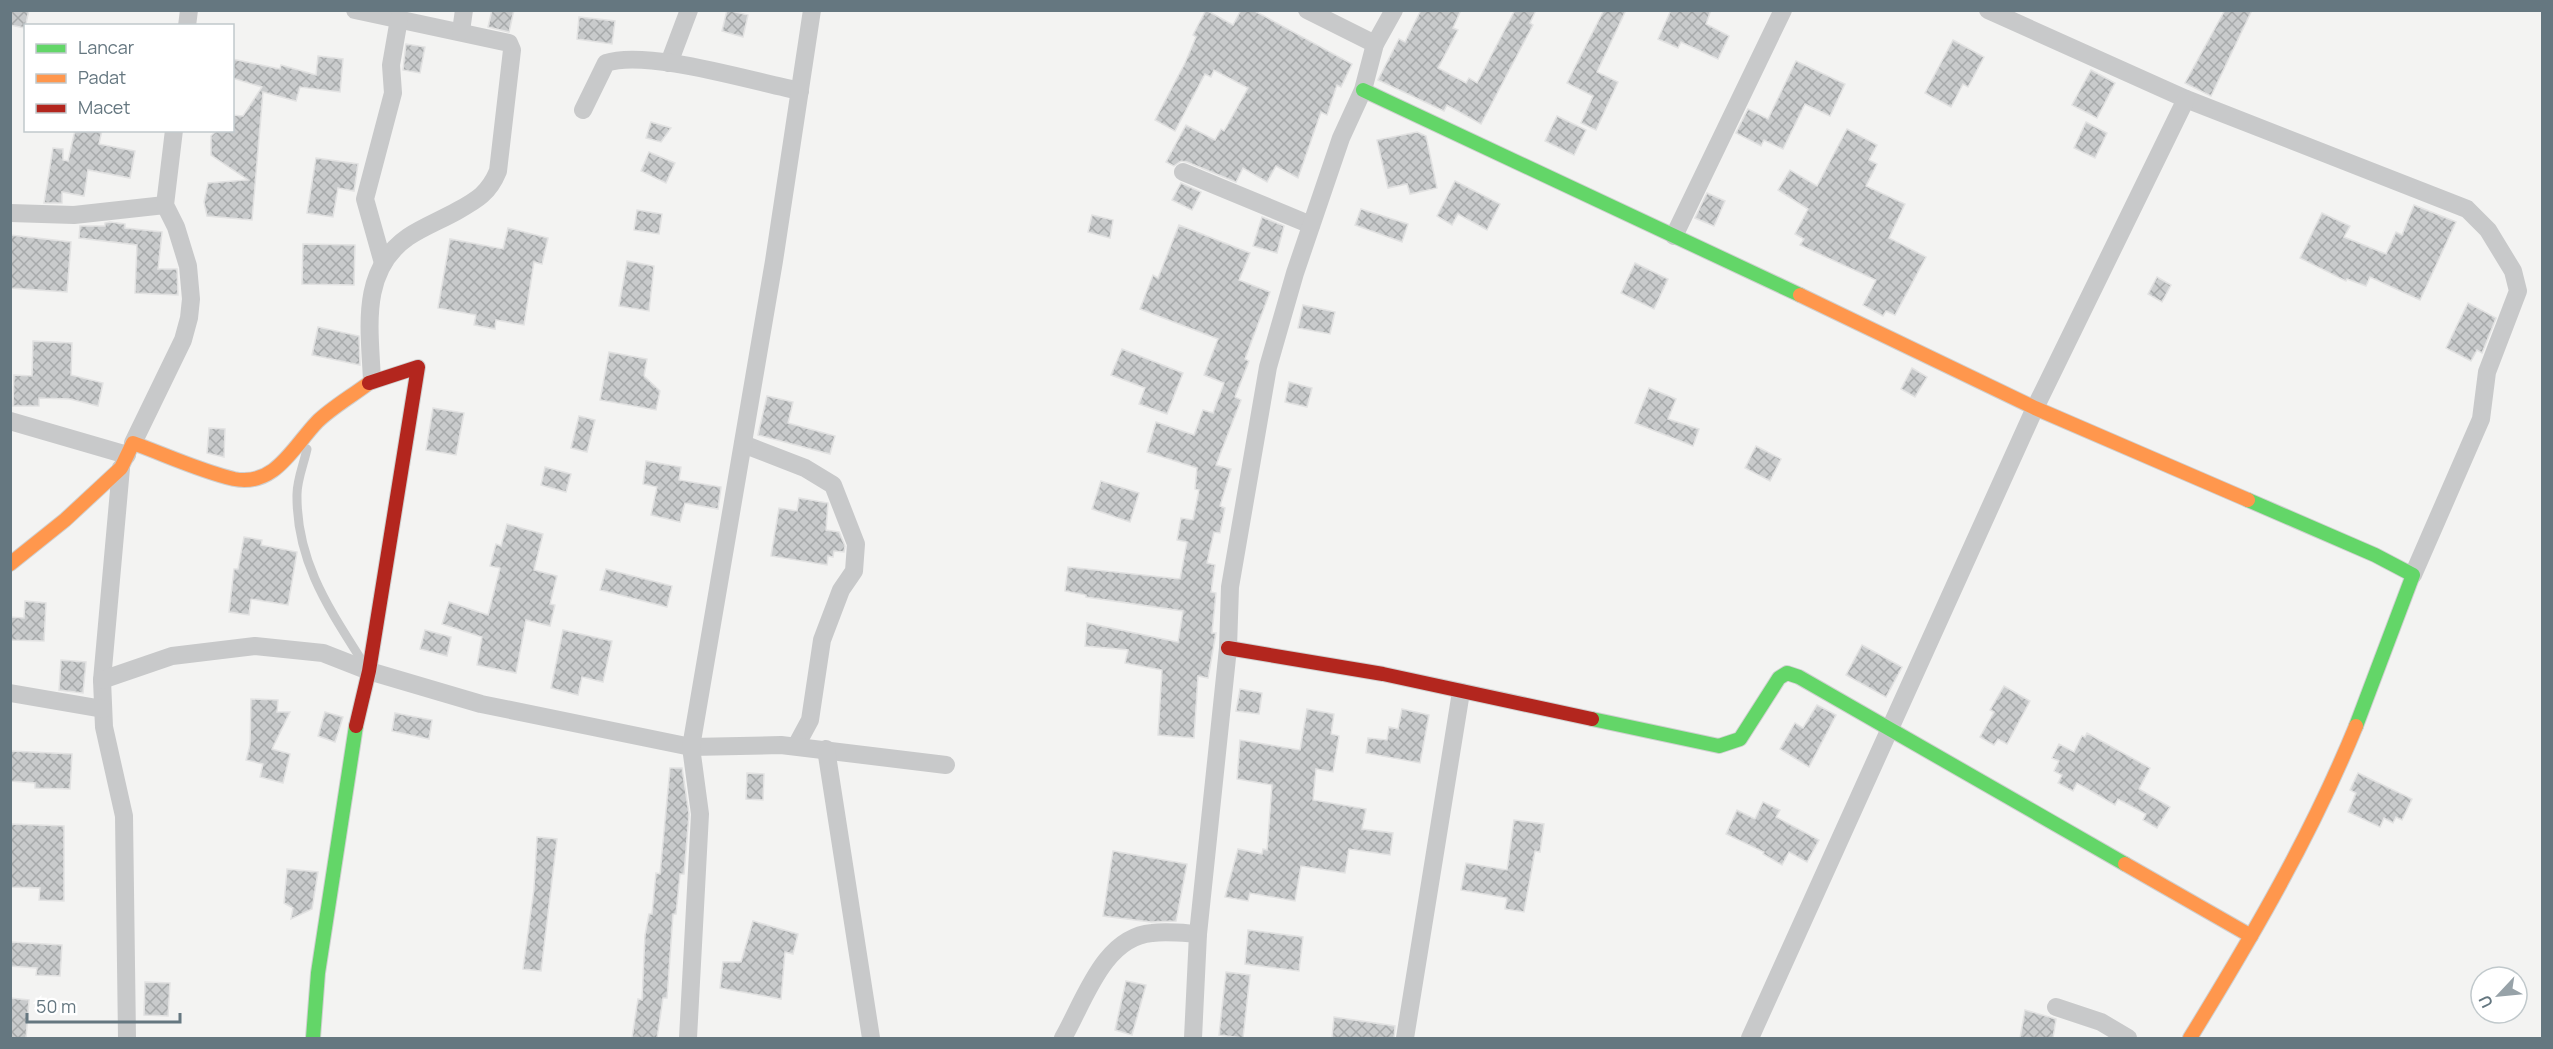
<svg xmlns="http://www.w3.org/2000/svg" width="2553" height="1049" viewBox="0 0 2553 1049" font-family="Manrope,sans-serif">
<defs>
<pattern id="building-cross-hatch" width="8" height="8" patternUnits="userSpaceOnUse" patternTransform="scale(1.5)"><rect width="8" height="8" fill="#c9cbcc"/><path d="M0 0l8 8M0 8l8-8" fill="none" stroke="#a7aaab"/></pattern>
</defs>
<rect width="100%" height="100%" fill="#f3f3f2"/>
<g fill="url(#building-cross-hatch)" stroke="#e2e2e2" stroke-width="1.5">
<path d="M10,10h19l-4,18 -15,-3z"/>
<path d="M492,10h22l-5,22 -21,-5z"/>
<path d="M727,10l21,5 -5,22 -21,-6z"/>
<path d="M1206,10l27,15 8,-15h12l99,54 -11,23 -4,-2 -10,30 -6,-3 -23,66 -22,-12 -9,16 -24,-14 -7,14 -49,-20 -6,-1 -7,5 -8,-4 20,-37 29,15 6,-11 3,2 24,-43 -34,-18 -3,7 -6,-3 -30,57 -20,-11 30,-57 11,-26 -3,-2z"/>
<path d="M1421,10h40l-8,18 5,2 -20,38 28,15 3,-5 8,5 38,-73h21l-6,13 3,2 -52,99 -34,-19 -3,6 -66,-31 21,-41 6,3z"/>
<path d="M1604,10h22l-29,62 21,10 -22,48 -15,-7 12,-27 -26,-13z"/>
<path d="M1671,10h40l-5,14 23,12 -11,23 -37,-17 -3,6 -20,-9z"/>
<path d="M2225,10h27l-41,86 -26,-13z"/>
<path d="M579,17l36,4 -3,23 -35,-5z"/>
<path d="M1953,40l31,17 -16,30 -5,-3 -12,23 -26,-14z"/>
<path d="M406,44l19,3 -5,26 -17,-3z"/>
<path d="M318,56l25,3 -3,33 -40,-5 -4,14 -33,-9 -11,128 -45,-4 -3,-14 4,-19 40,-3 -37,-25v-19l6,-6h15v-15l11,1 19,-29 -30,-9v-19l48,10 1,-4 35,10z"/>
<path d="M1796,61l49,23 -15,32 -25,-12 -22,45 -19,-9 -3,6 -25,-13 12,-24 20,10z"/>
<path d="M2091,70l24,13 -18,35 -25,-13z"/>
<path d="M1557,116l29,14 -12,25 -29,-14z"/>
<path d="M651,122l20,6 -10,14 -15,-4z"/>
<path d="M2086,122l21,11 -12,25 -21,-10z"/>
<path d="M1847,129l30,16 -8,15 8,4 -11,22 39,18 -16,34 37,19 -31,58 -9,-4 -3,5 -20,-11 13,-25 -76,-35 4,-6 -9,-5 13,-25 -30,-19 12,-20 27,16z"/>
<path d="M75,130h27l-3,14 36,7 -5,27 -42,-8 -4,26 -22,-4v11h-18l9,-55 10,1v11l5,1z"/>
<path d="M1417,132l9,4 11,52 -27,6 -3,-10 -19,4 -11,-48z"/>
<path d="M649,152l26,11 -9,20 -25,-12z"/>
<path d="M316,158l42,6 -4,27 -16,-3 -5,29 -26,-4z"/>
<path d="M1455,181l45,23 -13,26 -29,-16 -6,11 -15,-9z"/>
<path d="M1181,183l20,9 -9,18 -20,-10z"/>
<path d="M1707,193l18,8 -11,25 -19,-8z"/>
<path d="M2414,205l42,17 -36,78 -50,-23 -4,9 -19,-7 -1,2 -46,-23 22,-45 28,13 -6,11 42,17 10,-22 6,3z"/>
<path d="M1361,209l47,15 -6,18 -47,-17z"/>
<path d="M637,210l25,4 -3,20 -25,-4z"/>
<path d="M1092,215l21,5 -3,18 -22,-6z"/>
<path d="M1262,217l22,9 -7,27 -24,-7z"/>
<path d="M110,222l15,2v4l37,4 -4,37h19l1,26 -43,-2 2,-48 -58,-7 1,-12h25v-3z"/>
<path d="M1179,225l71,28 -11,27 31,12 -25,67 4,2 -14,36 6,3 -25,65 15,4 -11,37 5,2 -5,25 -6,-1 -7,31 8,2 -4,27 5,1 -4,40h4l-8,45 -10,-2 -4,62 -36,-3 4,-65 -37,-7 3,-13 -43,-4 2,-23 91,19 5,-31 -97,-14v-2l-21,-4 3,-24 112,12 7,-37 -10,-2 4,-22 12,2 6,-30 -4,-1 2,-21 -50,-16 9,-30 38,13 9,-25 10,3 11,-30 -20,-8 14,-36 -78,-30 13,-34 5,3z"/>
<path d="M508,228l40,10 -6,26 -8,-2 -10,63 -28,-5 -1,9 -21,-4 2,-10 -38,-7 12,-69 53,10z"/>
<path d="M10,235l61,7 -4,50 -57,-4z"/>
<path d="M303,244l52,1 -1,40 -52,-1z"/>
<path d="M627,261l27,5 -5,45 -30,-5z"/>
<path d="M1635,263l33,16 -14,30 -33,-16z"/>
<path d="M2157,277l14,8 -9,17 -14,-8z"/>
<path d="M2468,303l28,15 -14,35 -5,-3 -6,11 -25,-13z"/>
<path d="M1303,305l32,7 -5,22 -32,-6z"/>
<path d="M318,327l41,9 1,29 -48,-10z"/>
<path d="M33,341l39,2 -1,32 32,8 -5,23 -28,-7 -31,-1v8h-26l1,-31 18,1z"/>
<path d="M1122,349l61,24 -16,41 -28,-10 6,-16 -34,-13z"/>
<path d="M609,352l38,7 -3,17 16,15 -4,19 -56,-10z"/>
<path d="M1912,368l15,9 -12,20 -14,-8z"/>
<path d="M1289,382l23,6 -5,19 -22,-5z"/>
<path d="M1649,388l27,11 -8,20 31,10 -6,17 -58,-23z"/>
<path d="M767,396l26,6 -5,21 47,13 -5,18 -72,-19z"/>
<path d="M433,408l31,5 -8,42 -30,-5z"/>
<path d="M579,416l16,4 -8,32 -16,-4z"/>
<path d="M209,428l16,1 -1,28 -17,-4z"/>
<path d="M1756,446l25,13 -11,22 -25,-13z"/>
<path d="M646,461l35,6 -2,13 42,7 -3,22 -33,-6 -5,19 -29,-7 6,-28 -14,-3z"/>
<path d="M545,467l26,7 -5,18 -25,-7z"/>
<path d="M1101,481l38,12 -9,29 -38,-13z"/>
<path d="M799,498l29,5 -2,27 13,2 6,14 -1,6 -10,-1 -1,6 -5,-1 -1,9 -56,-9 8,-48 18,3z"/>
<path d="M507,524l36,10 -9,36 23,6 -7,28 5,1 -5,21 -24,-6 -10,53 -39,-8 5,-28 -40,-13 7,-22 39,13 12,-47 -10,-2 6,-22 5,2z"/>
<path d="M244,537l18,3 -1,5 36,7 -9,53 -37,-6 -2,16 -20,-3 5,-43h4z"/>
<path d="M606,569l66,17 -5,21 -67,-17z"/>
<path d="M25,601l21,2 -2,38 -34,-1v-23l14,1z"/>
<path d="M425,630l26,7 -4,19 -27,-7z"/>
<path d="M563,630l49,11 -9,41 -21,-5 -4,18 -27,-7z"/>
<path d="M1862,645l40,22 -16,30 -40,-22z"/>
<path d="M61,660l25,2 -3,31 -24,-3z"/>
<path d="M2004,686l26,15 -23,43 -9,-5 -4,6 -14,-8 14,-25 -4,-2z"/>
<path d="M1240,689l22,4 -3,21 -23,-3z"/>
<path d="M251,699l27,1 -1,12h13l-18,37 18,5 -7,29 -23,-6 3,-13 -17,-4 4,-15z"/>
<path d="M1817,705l19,10 -27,52 -29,-18 15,-26 8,5z"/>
<path d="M1307,709l27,5 -3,20 8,2 -6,36 -17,-3 -3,31 53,9 -4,20 31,4 -3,22 -41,-6 -4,24 -44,-7 -6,35 -45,-8 -2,8 -23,-4 13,-48 24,5 1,-5 4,1 5,-65 -35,-6 3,-39 60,10z"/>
<path d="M1402,709l27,6 -9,48 -54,-10 2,-15 19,2 2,-13 9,2z"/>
<path d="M325,712l18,5 -8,25 -17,-6z"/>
<path d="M395,713l37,7 -3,19 -37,-8z"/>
<path d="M2087,733l63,35 -11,21 31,18 -13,21 -14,-8 3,-6 -28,-15 -3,6 -38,-22 -4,8 -15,-8 4,-8 -8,-4 5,-10 -7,-3 7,-14 15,8 8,-16 3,1z"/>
<path d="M10,751l62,3 -2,35 -35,-1v-5l-25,-2z"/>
<path d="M670,768h12l7,46 -5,60h-4l-4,40h-3l-6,84h-4l-6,40h-25l6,-39 4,1 3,-65 4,-21h3l4,-41 4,1z"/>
<path d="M747,773l17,1 -1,26 -17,-1z"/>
<path d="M2358,773l54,26 -10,21 -6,-3 -3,6 -9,-5 -4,9 -32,-15 8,-19 -6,-3z"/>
<path d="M1763,802l17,8 -4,7 43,23 -12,22 -18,-10 -7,13 -19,-11 1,-2 -38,-18 11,-24 18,9z"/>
<path d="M1514,820l30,4 -4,28 -5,-1 -11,61 -19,-3 2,-11 -46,-8 5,-27 41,7z"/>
<path d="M10,824l54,2v75l-25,-1 1,-12 -30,-1z"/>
<path d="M537,837l20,2 -16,132 -18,-2 11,-80z"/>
<path d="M1113,851l74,13 -11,57 -25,1 -48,-6z"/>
<path d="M287,869l31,3 -6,37 -21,10 2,-11 -9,-5z"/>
<path d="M753,921l45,13 -5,20 -8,-2 -4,47 -61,-11 3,-26h18z"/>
<path d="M1248,930l55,7 -4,34 -54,-7z"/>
<path d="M10,942l52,3 -2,31 -24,-1 1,-7 -27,-2z"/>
<path d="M1226,972l24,3 -7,63 -24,-3z"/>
<path d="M1126,981l20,4 -14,50 -17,-5z"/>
<path d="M145,982l25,1 -2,33 -24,-1z"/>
<path d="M10,998l19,2 -3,38h-16z"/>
<path d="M2025,1010l31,9 -3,19h-33z"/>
<path d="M1334,1017l61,9 -1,12h-62z"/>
</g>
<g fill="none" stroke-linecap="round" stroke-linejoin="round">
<g stroke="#cfd0d0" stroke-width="16">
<g id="fast">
<path d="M1363,90l437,205"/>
<path d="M2248,500l127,55 38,20 -57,151"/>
<path d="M1592,719l127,27 21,-7 39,-61 8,-5 12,4 326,187"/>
<path d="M313,1038l5,-65 38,-247"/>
</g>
</g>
<g stroke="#cfd0d0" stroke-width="16">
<g id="slow">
<path d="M1800,295l235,113 213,92"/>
<path d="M10,564l55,-44 56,-52 12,-25c33,12 67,28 101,36 41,8 59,-32 83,-57 14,-14 35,-26 52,-39"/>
<path d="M2125,864l126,72"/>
<path d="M2190,1038c62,-101 121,-202 166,-312"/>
</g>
</g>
<g stroke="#cfd0d0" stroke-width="16">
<g id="jam">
<path d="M1228,648l155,26 209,45"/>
<path d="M356,726l13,-55 49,-304 -49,16"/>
</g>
</g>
<path stroke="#c8c9ca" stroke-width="9" d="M307,449c-3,14 -10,31 -10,45 -1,68 33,116 67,170"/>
<g stroke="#c8c9ca" stroke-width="18">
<path d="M355,10l154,33 3,7 -14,121c-9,22 -21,29 -41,40 -16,9 -34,16 -49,26 -49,34 -38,93 -36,144"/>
<path d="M1307,10l68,34"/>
<path d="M1988,10l198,89 281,110 21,21 25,41 5,20 -31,81 -6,47 -68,156"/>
<path d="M187,26l2,-16"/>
<path d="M461,31l3,-21"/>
<path d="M669,63l20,-53"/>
<path d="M583,110l23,-47c41,-14 148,19 194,28"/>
<path d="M1183,172l128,53"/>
<path d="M10,213l64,2 91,-10"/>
<path d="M1674,236l109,-226"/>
<path d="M383,263l-18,-64 28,-106 -2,-28 8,-46"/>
<path d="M10,421l117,34"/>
<path d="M133,443l50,-103 6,-22 2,-19 -3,-33 -12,-39 -11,-22 9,-75"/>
<path d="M743,444l62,24 28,17 23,59 -2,27 -13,19 -19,50 -12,80 -14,26"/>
<path d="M121,468l-19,212 2,47 20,89 3,222"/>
<path d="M102,680l70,-24 83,-10 68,7 46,18 112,33 210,43 90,-2 165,20"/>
<path d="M10,693l93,16"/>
<path d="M826,749l45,289"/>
<path d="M2056,1007l45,15 27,16"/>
<path d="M688,1038l12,-224 -9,-67 83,-486 38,-251"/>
<path d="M1063,1038c21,-36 40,-101 89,-105 15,-2 31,0 46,1"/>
<path d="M1193,1038l5,-104 30,-286 2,-61 38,-220 27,-94 46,-135 22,-48 12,-46 19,-34"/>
<path d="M1405,1038l56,-346"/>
<path d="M1750,1038l285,-630 151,-309"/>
</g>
<use href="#fast" stroke="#63d668" stroke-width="14"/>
<use href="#slow" stroke="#ff974d" stroke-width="14"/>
<use href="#jam" stroke="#b3261e" stroke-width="14"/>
</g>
<rect width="2553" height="1049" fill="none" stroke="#657780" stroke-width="24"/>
<rect x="24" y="24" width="210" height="108" fill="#ffffff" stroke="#c1c9cc" stroke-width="1.5"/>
<rect x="36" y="44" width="30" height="9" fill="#63d668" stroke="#c1c9cc" stroke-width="1.5"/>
<text x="78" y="54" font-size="18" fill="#657780">Lancar</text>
<rect x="36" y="74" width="30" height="9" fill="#ff974d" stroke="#c1c9cc" stroke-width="1.5"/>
<text x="78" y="84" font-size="18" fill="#657780">Padat</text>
<rect x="36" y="104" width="30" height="9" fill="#b3261e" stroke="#c1c9cc" stroke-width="1.5"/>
<text x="78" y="114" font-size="18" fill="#657780">Macet</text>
<g transform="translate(2499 995) rotate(244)"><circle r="28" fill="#ffffff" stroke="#c1c9cc" stroke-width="1.5"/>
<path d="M0-4.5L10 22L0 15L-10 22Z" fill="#97a2a8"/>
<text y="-9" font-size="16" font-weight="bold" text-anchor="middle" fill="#657780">U</text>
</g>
<path d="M27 1013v9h153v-9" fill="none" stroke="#657780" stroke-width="3"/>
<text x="36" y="1013" font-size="18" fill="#657780" stroke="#ffffff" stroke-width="4.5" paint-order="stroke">50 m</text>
</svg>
